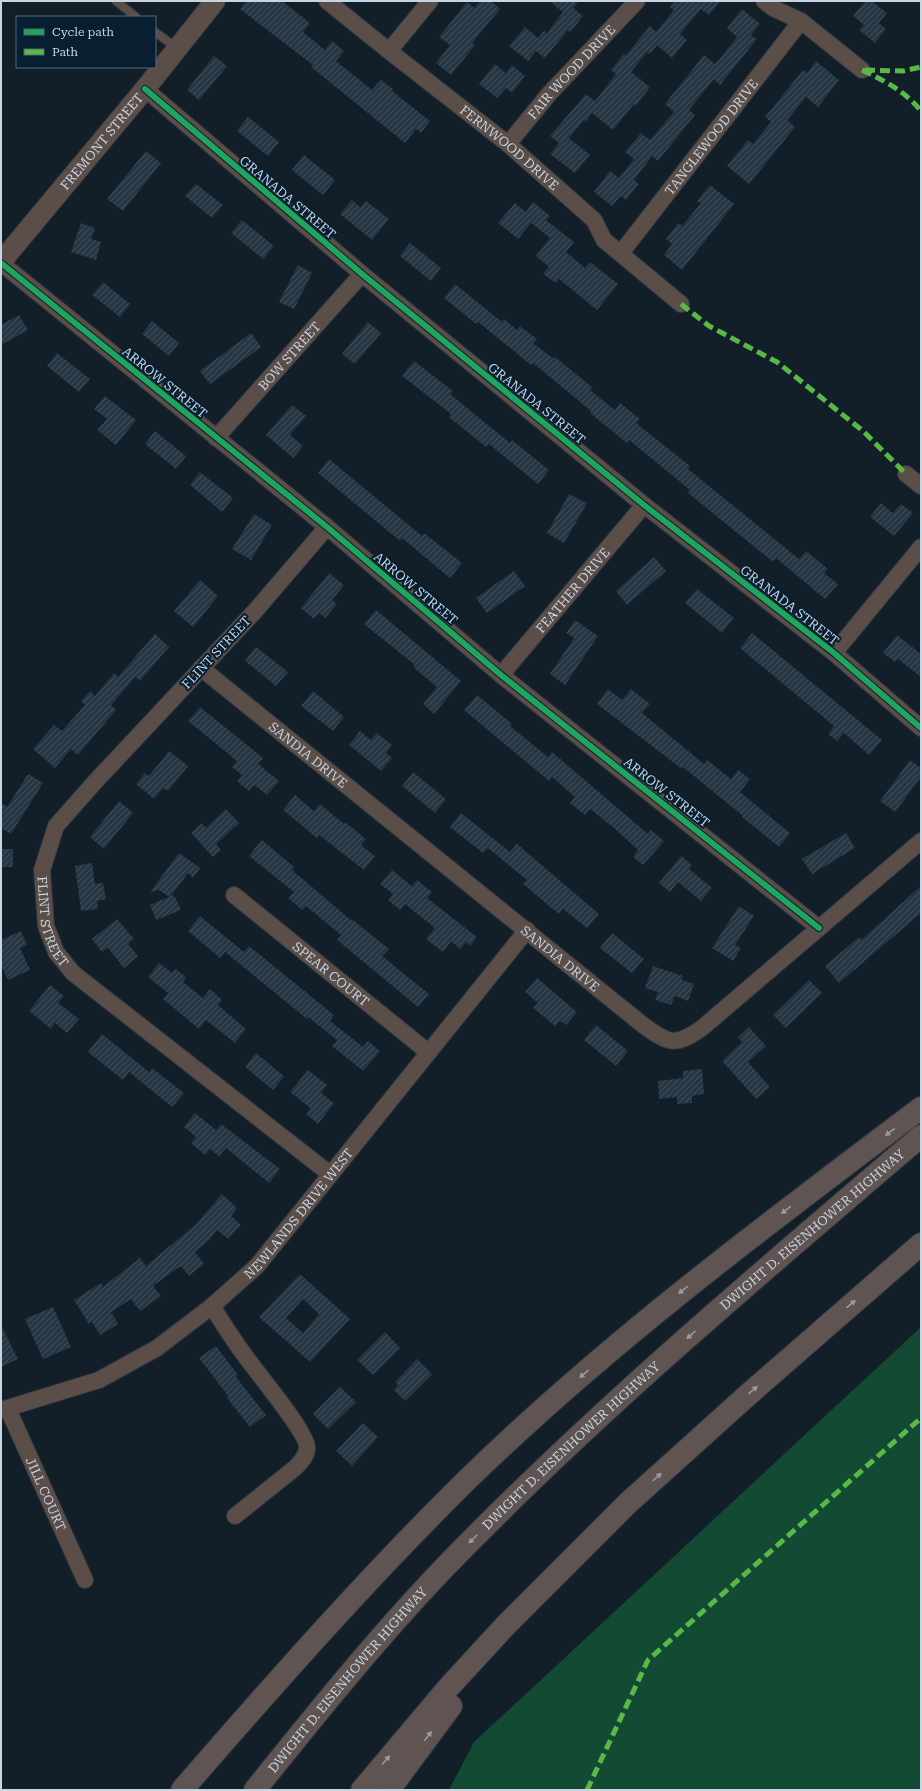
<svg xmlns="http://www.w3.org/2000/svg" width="922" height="1791" viewBox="0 0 922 1791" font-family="'Roboto Serif',serif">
<defs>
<pattern id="building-hatch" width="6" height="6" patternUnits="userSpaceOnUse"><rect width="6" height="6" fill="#253644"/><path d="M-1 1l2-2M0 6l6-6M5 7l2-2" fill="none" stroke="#43525f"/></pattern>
</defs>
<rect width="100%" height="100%" fill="#121e28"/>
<path fill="#134a33" d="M921,1327v463h-472l25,-48z"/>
<g fill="url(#building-hatch)" fill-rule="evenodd">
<path d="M246,1h36l28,22 -7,9 22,18 7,-9 12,10 -8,10 36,29 9,-10 12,9 -1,2 38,30 -9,12 -5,-4 -11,14 -94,-76 2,-2 -73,-56z"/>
<path d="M480,1h11l9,8 -28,34 3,2 -24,30 -15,-12 14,-18 -11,-8 28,-35 7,6z"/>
<path d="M549,1h30l-6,7 10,8 -13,16 -2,-2 -23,28 -9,-7 -8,10 -19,-15 16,-19 13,11 6,-7 3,2 16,-21z"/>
<path d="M675,1h46l-12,14 -8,-6 -21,25 7,6 -15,18 -15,-13 -7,9 -3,-2 -16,20 19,15 -14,19 -2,-2 -21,26 -21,-17 -6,9 -2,-2 -15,18 21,17 -15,18 -25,-19 9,-11 -9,-7 36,-42 9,7 21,-27 -5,-4 13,-16 2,1 24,-29 6,6 18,-22 -4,-3z"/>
<path d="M865,1h7l15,12 -8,10 7,6 -11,14 -16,-13 5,-5 -11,-9z"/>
<path d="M742,9l18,15 -9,11 6,4 -37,46 -6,-6 -25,31 6,5 -37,46 -6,-5 -18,24 5,4 -13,16 -5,-4 -9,10 -18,-14 16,-21 9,7 15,-19 -9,-7 16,-19 9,7 24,-28 -9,-8 39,-49 11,9 6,-7 16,-20 -10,-9z"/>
<path d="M214,56l13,10 -28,34 -12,-10z"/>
<path d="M816,61l23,19 -21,27 -12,-10 -19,23 8,7 -46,57 -22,-18 21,-26 5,4 18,-22 -6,-5 38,-47 4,3z"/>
<path d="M495,64l11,9 6,-8 13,11 -13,17 -6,-5 -9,10 -18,-14z"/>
<path d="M248,117l31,25 -11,14 -31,-25z"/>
<path d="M146,151l15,12 -38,48 -16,-12z"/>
<path d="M304,155l31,25 -12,15 -31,-25z"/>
<path d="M196,184l27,21 -11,13 -27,-22z"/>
<path d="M710,185l24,19 -52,66 -18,-15 8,-11 -6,-5 12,-16 4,3 19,-23 -4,-2z"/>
<path d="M352,200l8,7 6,-6 23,18 -17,21 -32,-26z"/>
<path d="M533,202l17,14 -4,4 28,22 -8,10 19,16 5,-6 28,22 -21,26 -38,-31 -3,4 -13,-9 6,-7 -13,-11 14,-18 -19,-15 -13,16 -20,-16 17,-20 11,9z"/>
<path d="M242,220l32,26 -11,13 -32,-26z"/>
<path d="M81,223l14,5 -4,11 10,3 -5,18 -25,-8z"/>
<path d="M410,243l31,25 -10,13 -31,-25z"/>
<path d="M298,265l14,8 -18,36 -15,-7z"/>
<path d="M103,282l27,22 -10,13 -28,-22z"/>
<path d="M455,284l47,38 2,-3 13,11 3,-4 17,13 -4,4 21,16 1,-2 37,30 -2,3 25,20 5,-7 20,16 -4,4 54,43 -2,3 111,90 7,-8 22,18 -4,4 14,11 -13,15 -49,-41 -3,4 -85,-69 2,-3 -61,-50 -2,3 -37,-30 1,-2 -58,-48 -2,2 -53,-43 -2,2 -32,-26z"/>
<path d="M19,315l9,15 -27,15v-20z"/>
<path d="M152,321l27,22 -10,13 -27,-22z"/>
<path d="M368,322l13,11 -26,31 -13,-10z"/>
<path d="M251,333l10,14 -51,37 -10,-13z"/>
<path d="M57,353l33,26 -11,13 -32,-26z"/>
<path d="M414,361l39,30 -3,3 60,49 2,-3 37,30 -11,14 -49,-40 -3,3 -37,-30 2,-3 -49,-38z"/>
<path d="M105,396l31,24 -20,25 -19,-15 10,-11 -13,-10z"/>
<path d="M292,405l14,11 -16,19 13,11 -10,12 -27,-23z"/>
<path d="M155,431l31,25 -10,13 -31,-25z"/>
<path d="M329,459l93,77 2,-3 38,30 -12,15 -48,-40 -2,3 -82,-68z"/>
<path d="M200,472l33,26 -11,14 -32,-27z"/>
<path d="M569,494l18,9 -23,40 -17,-10z"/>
<path d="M881,503l12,10 8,-9 12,9 -19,23 -24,-19z"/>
<path d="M254,514l18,11 -21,35 -19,-11z"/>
<path d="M654,557l12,14 -39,34 -11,-14z"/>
<path d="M514,571l11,15 -38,27 -11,-15z"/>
<path d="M329,573l15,12 -12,15 5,4 -12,14 -6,-5 -5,6 -13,-11z"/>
<path d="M200,580l18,16 -25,31 -19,-16z"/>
<path d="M697,589l37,29 -12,15 -37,-30z"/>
<path d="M376,610l85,71 -27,33 -11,-10 14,-17 -24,-20 2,-2 -51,-41z"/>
<path d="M575,620l23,16 -33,49 -15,-11 24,-36 -8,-5z"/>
<path d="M752,633l130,107 -13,15 -25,-22 -7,8 -9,-7 6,-8 -94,-78z"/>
<path d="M155,634l14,13 -29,34 -5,-4 -24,28 5,5 -38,45 -7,-6 -16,19 -22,-19 21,-24 8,6 23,-26 -4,-4 9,-10 5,5 19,-23 4,4z"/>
<path d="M897,635l24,19v23l-23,-18 -3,3 -12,-9z"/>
<path d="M256,647l32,25 -12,14 -31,-25z"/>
<path d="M608,689l14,11 9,-11 19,15 -8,9 62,51 3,-4 24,19 7,-9 12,9 -10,13 50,41 -11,14 -37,-30 1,-1 -60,-49 -1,2 -85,-65z"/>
<path d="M313,691l31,26 -11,14 -32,-25z"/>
<path d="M477,695l35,29 -2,2 38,31 4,-5 96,82 3,-4 13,11 -21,24 -10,-8 5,-7 -24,-22 -24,-19 -5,6 -15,-12 5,-6 -23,-20 -3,4 -85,-71z"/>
<path d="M200,707l63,51 -5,6 21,17 -12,14 -13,-10 -5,6 -12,-10 5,-6 -10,-8 5,-6 -49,-40z"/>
<path d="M360,731l11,9 6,-7 15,12 -6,8 6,5 -11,13 -32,-26z"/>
<path d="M169,751l19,15 -20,25 -5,-3 -9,11 -18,-15 9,-11 4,3z"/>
<path d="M910,760l11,8v9l-26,35 -15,-11z"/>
<path d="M413,772l33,27 -11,14 -33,-27z"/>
<path d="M28,774l15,9 -32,51 -10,-6v-25l6,4z"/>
<path d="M295,795l19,16 6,-7 24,20 1,-2 21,17 -5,6 14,11 -11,14 -45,-35 -2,3 -34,-28z"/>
<path d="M119,801l14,12 -29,36 -14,-12z"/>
<path d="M226,809l13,14 -23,21 5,6 -8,7 -22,-24 11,-10 4,5z"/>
<path d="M461,813l49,39 7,-8 82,70 -12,14 -24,-19 -4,5 -11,-9 -25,-21 4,-4 -39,-32 -5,5 -33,-26z"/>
<path d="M846,833l9,15 -43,26 -10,-15z"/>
<path d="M262,840l32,27 -2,3 60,51 1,-1 36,29 -7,7 47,38 -11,13 -81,-67 4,-5 -35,-29 -4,4 -14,-12 6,-6 -45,-36z"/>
<rect x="1" y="849" width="12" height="18"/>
<path d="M179,853l21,15 -7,10 -5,-5 -17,23 3,-1 7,15 -25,10 -6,-15 19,-8 -10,-7 -9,2z"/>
<path d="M681,856l11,9 -3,4 23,19 -11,13 -23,-19 -8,10 -11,-9z"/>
<path d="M92,863l3,21 8,-1 3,16 -9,2 1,8 -17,2 -6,-45z"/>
<path d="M392,870l20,16 5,-6 15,12 -5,6 50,39 -7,9 -4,-4 -6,7 -9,-8 -8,11 -17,-13 9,-11 -30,-24 -5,6 -12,-10 5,-6 -13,-10z"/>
<path d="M921,886v27l-82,70 -14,-17 34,-29 2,3z"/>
<path d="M739,906l15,10 -19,29 6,3 -8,13 -21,-13z"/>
<path d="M200,916l44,36 5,-6 85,69 -4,6 33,26 5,-6 12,10 -17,20 -31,-25 5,-6 -29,-23 -1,2 -82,-67 -5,6 -32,-27z"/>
<path d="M117,919l17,20 -6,5 10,12 -14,12 -16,-20 -6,4 -10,-13z"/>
<path d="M21,931l6,14 -7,3 10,22 -22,10 -7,-15v-25z"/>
<path d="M612,933l32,26 -12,14 -32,-25z"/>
<path d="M159,963l13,10 4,-4 10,8 -3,5 20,16 7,-9 12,11 -4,5 28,24 -11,14 -29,-23 -7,9 -36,-30 5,-6 -20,-16z"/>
<path d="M653,966l30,10 -1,4 12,4 -6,17 -13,-5 -4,9 -16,-5 3,-8 -13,-4z"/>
<path d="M537,978l40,34 -11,13 -6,-4 -5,5 -22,-18 5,-5 -13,-11z"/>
<path d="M809,980l13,13 -36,35 -13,-13z"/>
<path d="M50,985l14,11 -6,7 21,16 -12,14 -12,-10 -4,6 -22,-18z"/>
<path d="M596,1025l32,26 -12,15 -32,-26z"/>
<path d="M749,1027l17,19 -18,16 22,25 -14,12 -34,-38 20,-19 -4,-4z"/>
<path d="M102,1034l47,38 3,-4 32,25 -12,14 -43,-35 -6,8 -35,-28z"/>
<path d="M256,1053l28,23 -11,14 -28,-23z"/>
<path d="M702,1069l2,25 -12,2v7l-15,1v-7l-18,2 -1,-18 25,-3v-7z"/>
<path d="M308,1070l19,15 -6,8 13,10 -16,21 -12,-10 4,-6 -20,-16z"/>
<path d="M195,1113l21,17 5,-6 59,45 -11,14 -43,-35 -7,8 -9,-7 -5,6 -14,-12 5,-6 -12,-10z"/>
<path d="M222,1194l15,14 -6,8 10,9 -13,14 -11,-9 -10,12 -12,10 9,12 -15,12 -8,-10 -9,6 -19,14 8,10 -21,15 -9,-12 -20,13 7,12 -18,11 -8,-13 -3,2 -15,-24 27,-17 2,4 37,-29 6,8 49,-41z"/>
<path d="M300,1274l50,45 -40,43 -51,-45zM303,1299l16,15 -16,19 -17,-15z"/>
<path d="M53,1307l18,40 -28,12 -18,-40z"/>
<path d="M1,1325l17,34 -17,8z"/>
<path d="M385,1332l15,16 -27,27 -16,-15z"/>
<path d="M216,1346l22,29 -2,2 30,38 -16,12 -23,-29 2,-1 -30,-39z"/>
<path d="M417,1359l15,15 -27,27 -11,-11 4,-5 -3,-3z"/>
<path d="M340,1387l16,15 -28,27 -15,-15z"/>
<path d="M363,1423l15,14 -26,29 -16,-15z"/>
</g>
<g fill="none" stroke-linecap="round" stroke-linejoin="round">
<g stroke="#2d3840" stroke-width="10">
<g id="service">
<path d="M116,1l20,16"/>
<path d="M155,32l22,16"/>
</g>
</g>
<g stroke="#2d3840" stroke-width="18">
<g id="minor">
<path id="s1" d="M327,1l62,50 119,93 86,76 10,20 77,64"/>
<path d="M764,1l9,7 28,13 61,49"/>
<path d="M389,51l41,-50"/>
<path d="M145,89l217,185 282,231 190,148 87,75"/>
<path id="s2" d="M508,144l41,-50 88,-93"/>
<path id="s3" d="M621,253l180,-232"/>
<path d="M1,263l326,264 174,148 318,253"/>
<path id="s4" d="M216,438l146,-164"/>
<path d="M906,474l15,12"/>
<path id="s5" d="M327,527l-71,83 -162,173 -38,43 -14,44 4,56 10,26 17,21 257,201"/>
<path d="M834,653l87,-106"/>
<path id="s6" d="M201,668l442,357c26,19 32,22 59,3l219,-187"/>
<path id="s7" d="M501,675l143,-170"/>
<path id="s8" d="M234,895l194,157"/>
<path d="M212,1306c11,18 22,35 34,51 11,16 62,76 61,91 0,8 -6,14 -12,20l-60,48"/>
<path id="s9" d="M8,1409l77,171"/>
<path id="s10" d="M1,1410l98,-30 58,-32 55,-42 45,-40 270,-336"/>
</g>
</g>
<g stroke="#2d3840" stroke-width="22">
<g id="tertiary">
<path id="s11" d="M1,262l144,-173 70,-88"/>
</g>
</g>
<g stroke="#2d3840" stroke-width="24">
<g id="motorway">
<path d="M182,1790c93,-107 187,-214 288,-313 140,-136 296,-252 451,-369"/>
<path id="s12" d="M255,1790c61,-76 122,-152 189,-222 149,-154 314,-293 477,-432"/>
<path d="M362,1790l86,-102 58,-63 122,-122 122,-110 171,-149"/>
<path d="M389,1790l62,-84"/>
</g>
</g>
<use href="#service" stroke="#5b4d48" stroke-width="8"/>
<use href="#minor" stroke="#5b4d48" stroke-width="16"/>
<use href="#tertiary" stroke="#5b4d48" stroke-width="20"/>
<use href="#motorway" stroke="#5f5451" stroke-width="22"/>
<g stroke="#58b947" stroke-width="5" stroke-dasharray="10 5" stroke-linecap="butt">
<path d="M862,70c24,12 42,20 59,41"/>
<path d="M865,70l38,1 18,-4"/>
<path d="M681,304l28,22 68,36 86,69 43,43"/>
<path d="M587,1790l61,-130 273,-242"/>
</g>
<g stroke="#081f32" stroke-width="8">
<g id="cycleway">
<path d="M145,89l217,185 282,231 190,148 87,75"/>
<path d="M1,263l326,264 174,148 318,253"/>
</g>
</g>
<use href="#cycleway" stroke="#20a55d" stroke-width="6"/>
</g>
<defs><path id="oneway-solid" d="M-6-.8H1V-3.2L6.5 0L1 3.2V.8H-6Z"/></defs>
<g fill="#989ba1">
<use href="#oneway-solid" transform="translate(890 1132) rotate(143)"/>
<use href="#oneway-solid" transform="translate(786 1210) rotate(142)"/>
<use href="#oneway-solid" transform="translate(683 1290) rotate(142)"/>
<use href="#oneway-solid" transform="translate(851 1304) rotate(-41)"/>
<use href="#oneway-solid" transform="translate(691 1335) rotate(138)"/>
<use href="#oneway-solid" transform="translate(584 1374) rotate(139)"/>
<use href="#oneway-solid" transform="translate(753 1390) rotate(-41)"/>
<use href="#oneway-solid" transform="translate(657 1477) rotate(-42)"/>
<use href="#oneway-solid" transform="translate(473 1539) rotate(135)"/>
<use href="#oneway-solid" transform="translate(428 1736) rotate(-53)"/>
<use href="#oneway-solid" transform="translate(386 1760) rotate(-49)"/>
</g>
<g text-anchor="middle" stroke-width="4" stroke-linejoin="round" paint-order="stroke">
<g font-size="13" fill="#c7d5e2" stroke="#081f32">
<text dy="5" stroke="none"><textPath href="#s2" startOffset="96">FAIR WOOD DRIVE</textPath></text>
<text dy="5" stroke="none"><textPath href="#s3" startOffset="147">TANGLEWOOD DRIVE</textPath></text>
<text dy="5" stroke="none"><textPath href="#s11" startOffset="157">FREMONT STREET</textPath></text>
<text dy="5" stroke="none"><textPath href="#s1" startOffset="234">FERNWOOD DRIVE</textPath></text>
<text transform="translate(288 197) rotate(40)" y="5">GRANADA STREET</text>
<text dy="5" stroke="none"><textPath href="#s4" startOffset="110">BOW STREET</textPath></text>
<text transform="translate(165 382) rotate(39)" y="5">ARROW STREET</text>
<text transform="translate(537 403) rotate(39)" y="5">GRANADA STREET</text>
<text transform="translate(416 588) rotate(40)" y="5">ARROW STREET</text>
<text dy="5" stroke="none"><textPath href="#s7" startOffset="111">FEATHER DRIVE</textPath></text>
<text transform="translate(790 605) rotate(38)" y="5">GRANADA STREET</text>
<text transform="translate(216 652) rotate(-47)" y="5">FLINT STREET</text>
<text dy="5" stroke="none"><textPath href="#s6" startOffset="138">SANDIA DRIVE</textPath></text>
<text transform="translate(667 792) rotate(38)" y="5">ARROW STREET</text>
<text dy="5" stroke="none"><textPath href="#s5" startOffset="503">FLINT STREET</textPath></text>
<text dy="5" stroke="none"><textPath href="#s6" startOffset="462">SANDIA DRIVE</textPath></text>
<text dy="5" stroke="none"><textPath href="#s8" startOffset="125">SPEAR COURT</textPath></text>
<text dy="5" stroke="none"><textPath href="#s10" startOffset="365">NEWLANDS DRIVE WEST</textPath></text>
<text dy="5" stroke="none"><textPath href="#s12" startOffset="792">DWIGHT D. EISENHOWER HIGHWAY</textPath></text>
<text dy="5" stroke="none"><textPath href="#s12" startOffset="468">DWIGHT D. EISENHOWER HIGHWAY</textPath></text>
<text dy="5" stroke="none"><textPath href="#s9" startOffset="93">JILL COURT</textPath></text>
<text dy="5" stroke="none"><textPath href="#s12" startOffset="144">DWIGHT D. EISENHOWER HIGHWAY</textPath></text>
</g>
</g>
<rect width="922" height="1791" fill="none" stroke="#c7d5e2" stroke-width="4"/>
<rect x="16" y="16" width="140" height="52" fill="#081f32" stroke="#546878"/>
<rect x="24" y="29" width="20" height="6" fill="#20a55d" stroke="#546878"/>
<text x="52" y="36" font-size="12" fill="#c7d5e2">Cycle path</text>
<rect x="24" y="49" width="20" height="6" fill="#58b947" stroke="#546878"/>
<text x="52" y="56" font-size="12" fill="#c7d5e2">Path</text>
</svg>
